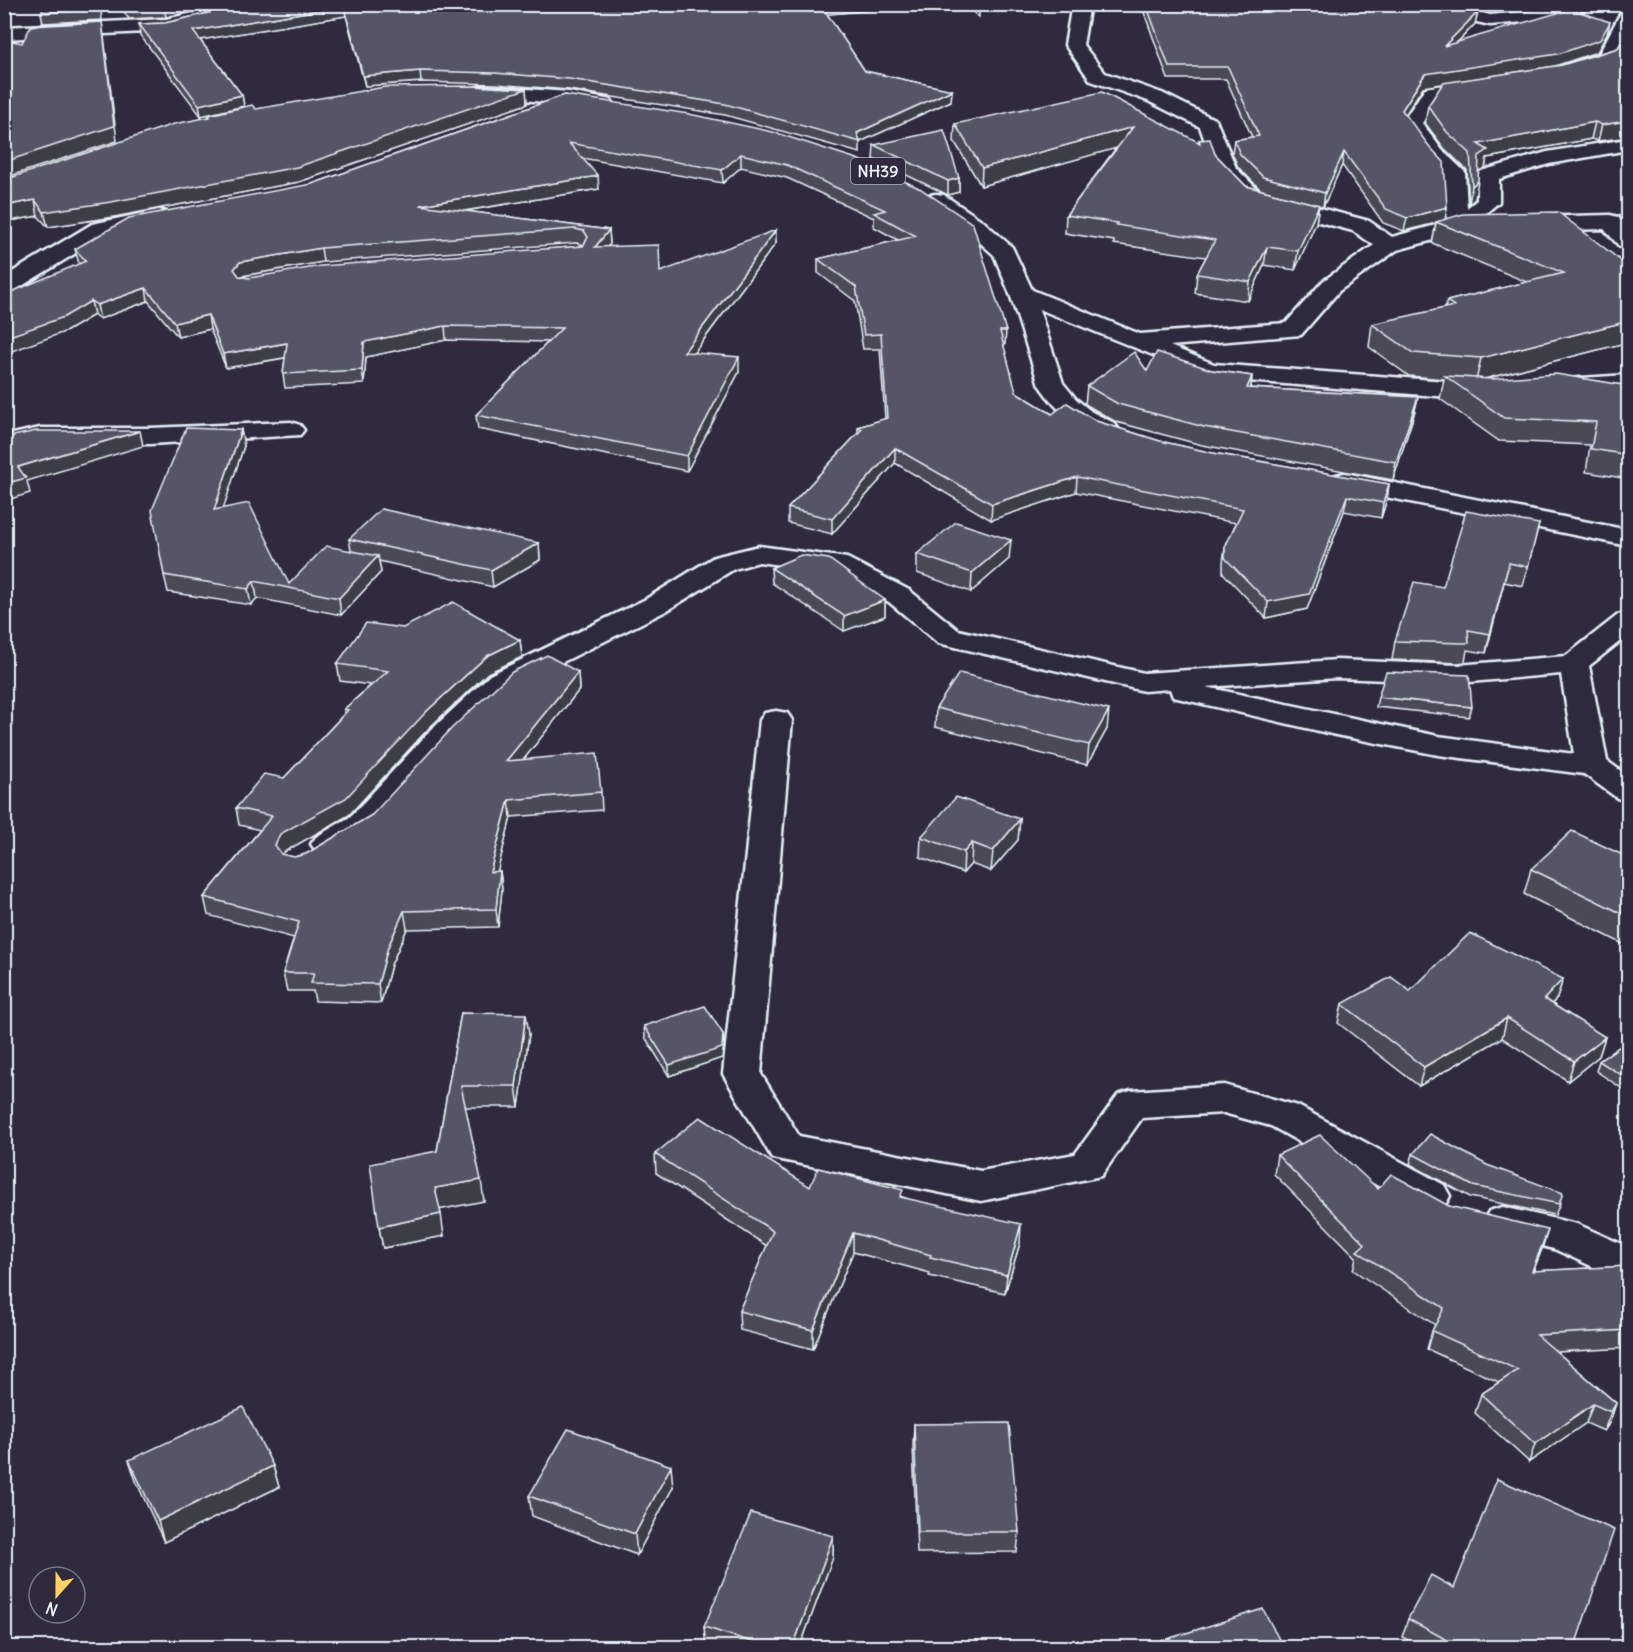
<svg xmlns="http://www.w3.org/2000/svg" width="1633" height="1652" viewBox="0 0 1633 1652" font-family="Delius,sans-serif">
<rect width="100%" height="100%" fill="#2f2a3d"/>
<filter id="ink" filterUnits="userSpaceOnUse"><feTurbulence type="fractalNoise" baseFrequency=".0167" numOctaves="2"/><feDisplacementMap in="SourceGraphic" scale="12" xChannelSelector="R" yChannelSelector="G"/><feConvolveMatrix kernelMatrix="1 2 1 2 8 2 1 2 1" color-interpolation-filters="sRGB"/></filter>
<g filter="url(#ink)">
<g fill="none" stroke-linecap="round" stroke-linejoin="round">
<g stroke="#e8f1f8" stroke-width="5">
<g id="street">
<path d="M234,4h36l-3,4 -101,23 -162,8v-12l162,-8z"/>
<path d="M1072,4h18l-7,41 22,28 57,20 54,27 20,48 24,24 109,29 23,16 55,-15 -3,-48 -16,-16 -26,-35 23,-35 57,-10 7,2 3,4 -3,4 -7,2 -43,7 -17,26 20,27 23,22 2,36 10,-8v-25l4,-4 66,-19 74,-12 7,2v8l-79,14 -50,15v23l-21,18 7,6 -3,5 -23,2 -62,17 -58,41 -38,44 -131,11 44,18 273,20 9,3 4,5 -4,5 -9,3 -277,-22 -196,-79 -4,-5 4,-5 8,-2 8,2 110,45 146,-11 37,-42 51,-36 -21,-14 -109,-29 -29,-32 -15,-43 -52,-26 -57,-20 -26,-36z"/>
<path d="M1413,4h34l43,11 75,-7 6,-4h23l-25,14 -79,7 -74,-17z"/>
<path d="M1628,11v23l-14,28 -40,12 -7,-2 -3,-4 3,-4 32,-10 20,-38 3,-4z"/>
<path d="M159,210l8,2 3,5 -3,5 -60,12 -95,58 -8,2v-17l88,-53z"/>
<path d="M1610,215l8,2 10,12v20l-8,-2 -16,-18 -75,2 -8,-2 -3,-5 3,-5 8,-2z"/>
<path d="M1628,375v14l-63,4 -9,-2 -3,-5 3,-5 9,-2z"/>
<path d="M291,422l9,3 4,5 -4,5 -150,9h-110l-36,8v-16l36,-8h110z"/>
<path d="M759,546l88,12 62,32 49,40 186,43 193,-13 121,5 108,-9 52,-41 10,-3v23l-39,31 18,95 21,15v25l-11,-3 -33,-24 -146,-19 -102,-20 -163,-38 -3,-8 -26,2 -206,-48 -49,-41 -59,-30 -71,-10 -25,7 -68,42 -154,76 -59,57 -79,87 -34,20 -12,4 -12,-4 -5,-7 5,-7 34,-20 81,-87 59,-55 156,-76 68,-42zM1561,674l13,80 -136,-18 -232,-49 131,-9 121,5z"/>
<path d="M776,711l11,2 5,7 -31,354 38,62 182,35 94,-17 43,-59 13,-4 93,-6 60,17 14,4 146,79 6,11 -6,11 -14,4 -14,-4 -145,-81 -47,-13 -82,5 -41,58 -120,25 -209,-43 -49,-84 37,-354 5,-7z"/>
<path d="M1503,1207l74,17 51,23v34l-15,-5 -59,-27 -65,-16 -6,-11 6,-11z"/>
</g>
</g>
<g stroke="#e8f1f8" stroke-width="5">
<g id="highway">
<path d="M482,86l87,6 42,8 3,4 -3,4 -7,2 -35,-6 -94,-8 -3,-4 3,-4z"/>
<path d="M936,194l8,1 39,26 29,26 22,47 29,89 13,16 16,13 22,11 4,5 -4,5c-30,8 -60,-26 -75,-48l-29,-91 -16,-39 -27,-24 -39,-26 -3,-5 3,-5z"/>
<path d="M1345,473l283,57v16l-292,-59 -4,-6 4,-6z"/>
</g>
</g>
<use href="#street" fill="#2f2a3d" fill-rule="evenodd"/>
<use href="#highway" fill="#2f2a3d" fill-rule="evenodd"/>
</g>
<g fill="#4b4957" stroke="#e8f1f8" stroke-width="1.5" fill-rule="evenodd">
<path d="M45,4h55l2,16 -59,3 -2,-10z"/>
<path d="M118,4h103l-55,13 -37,2z"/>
<path d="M247,4l625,6 -45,4 38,57 87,19 -1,11 -91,41v11l-135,-38 -156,-25 -74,-6 -74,-2 -56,4 -19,-70 -146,24 42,55 2,11 -43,10 -61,-81 -1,-11 26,-1z"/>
<path d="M962,4h17v13z"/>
<path d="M1141,4h303l31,20 -17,18 149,-8 -10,18 -42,14 7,-1 56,-17 11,-19v111l-7,-2 -24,3 -7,-2 -104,19 -2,10 -7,4 -3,27 -6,5 -2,-34 -23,-22 -19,-25 3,-17 15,-22 -20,3 -18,28 42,92 -2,12 184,48v75l-144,37 144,7v93l-43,-7 4,-27 -91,-4 -59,-42 4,-20 -35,-3 -40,-29 3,-23 73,-16 2,-7 80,-19 -95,-39 4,-20 -32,8 -21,-8 -41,-58 -19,42 -62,-17 -23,-23 -6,-14 2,-13 18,-3 -26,-58h-58z"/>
<path d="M1458,4h36l-7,8z"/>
<path d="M526,89l1,15 -228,78 -185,35 -66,10 -10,-11 -34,6v-42l205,-63v-2l47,-6z"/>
<path d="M565,95l292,64 149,172 -1,14h-2l13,47 36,22 44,7 64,20 53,12 176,31 -2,15 -6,19 -37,-7 -37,98 -41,9 -43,-45v-11l2,-15 11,-24 -160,-31 -85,28 -96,-57 -63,71 -44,-11v-15l70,-75v-6l27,-8 -5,-70h-17l-8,-48 -37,-28v-14l80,-19 -24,-13v-9l-87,-40 -46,-11 -18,16 -141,-25 17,31 -134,22 144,19 1,14 -2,2 52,26 116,-29 -82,110 45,19 -52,99 -209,-42 -2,-14 72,-73 -102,-2 -80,17 -2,27 -79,4 -2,-14 2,-16 -59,10 -16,-39 -32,8 -30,-36 -48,18 -6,-4 -27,16 12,-67 -4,-15 237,-65zM576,243l8,2 -1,1 -334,32 -7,-2 81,-14z"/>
<path d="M955,124l244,18v-2l16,14 31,32 73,19 -3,18 -21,47 -31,-5 -16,36 -53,-8 2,-19 9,-17 -92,-13v-3l-49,-8 1,-18 50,-67 -135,38 -27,-45z"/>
<path d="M874,145l85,33v14l-11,3 -75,-36z"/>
<path d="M1212,370l40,6 -1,12 167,9 -4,17 -21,66 -191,-35 -86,-23 -31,-18 2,-18 60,-15z"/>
<path d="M241,430l3,16 -21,62 66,76 62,-34 -2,-11 190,4 1,17 -47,27 -114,-26 2,11 -40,43 -84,-17 -6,7 -83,-13 -4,-17z"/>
<path d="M1539,524l-16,62 -19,-4 -18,71 -19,-3 -2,12 -7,1 -66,-3 3,-19 48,-54z"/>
<path d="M917,554l92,5 -38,33 -54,-19z"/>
<path d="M771,568l114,32v16l-41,15 -72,-48z"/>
<path d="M403,628l117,12 2,17 -34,16 -59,55 -80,87 -65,37 -2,3 12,2 12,-3 66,-39 206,-143 1,18 -56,70 78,32 1,18 -91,7 -14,55 3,-1 2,18 -4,38 -91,2 -16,36 -10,38 -66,-2 -2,-10h-26l-4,-18 11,-35 -86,-23 -4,-18 56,-67 -21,-5 -3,-17 48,-30 60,-64v-5l27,-24 -31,-4 -3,-17z"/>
<path d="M1378,697l94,10 -3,10 -93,-10z"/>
<path d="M936,708l171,21 -20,36 -152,-38z"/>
<path d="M1020,819l-2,21 -27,31 -20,-7 -8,9 -43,-16 1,-20z"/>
<path d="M1629,858v89l-105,-53 7,-25z"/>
<path d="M1563,979l-6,19 -5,6 53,33 -6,19 -31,25 -66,-43 -83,48 -81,-63 4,-19 68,-13z"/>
<path d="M461,1013l68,21 -10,73h-54l19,94 -45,8 5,27 -61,12 -4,-21 58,-76z"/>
<path d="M644,1026l80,19 -2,13 -53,18 -24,-39z"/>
<path d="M1629,1040v53l-33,-22 3,-10z"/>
<path d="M655,1154l155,33 93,10 117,46 -15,50 -76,-17 1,-3 -77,-21 -40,97 -73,-19 -1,-19 28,-65 -111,-73z"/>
<path d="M1413,1154l147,50 -5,11 -85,-18 -60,-33z"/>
<path d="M1277,1155l101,34 71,17 93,43 -9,22 96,-5v82l-72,4 59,51 -6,19 -6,9 -18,-8 -57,39 -54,-49 6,-19 18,-12 -72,-33 5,-18 3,-6 -82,-55 3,-13 -82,-83z"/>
<path d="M914,1424l105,108 -2,20 -100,1 -4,-108z"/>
<path d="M129,1460l144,6 6,21 -115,55 -28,-61z"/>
<path d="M673,1487l-36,68 -105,-39 -3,-20z"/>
<path d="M833,1536v21l-33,90h-94l-2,-20z"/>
<path d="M1454,1588l121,58 4,1h-158l-19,-10 6,-18z"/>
<path d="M1167,1639l116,8h-118z"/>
</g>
<g fill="#3d3c47" stroke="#e8f1f8" stroke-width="1.5">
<path d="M174,4h47l-55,13 -2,-10z"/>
<path d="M872,4v6l-51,5v-10z"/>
<path d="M1489,4h5l-7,8z"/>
<path d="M344,6l2,10 -152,25 -1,-10z"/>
<path d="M1478,12l-3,12 -33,34 2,-12z"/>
<path d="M102,22l2,14 13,105 -113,37v-16z"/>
<path d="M1610,22l-3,12 -10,18 -42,14 -132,21 -23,36 2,-13 23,-36z"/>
<path d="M420,71l1,11 -56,4 -2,-10z"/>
<path d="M526,89l1,15 -228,78 -185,35 -66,10 -4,-15z"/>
<path d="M952,90l-1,11 -91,41 -3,-9z"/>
<path d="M242,95l2,11 -43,10 -2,-11z"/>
<path d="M1626,121l-4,17 -24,3 4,-16z"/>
<path d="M1595,122l-4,17 -104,19 -2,10 -10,5 3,-29z"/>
<path d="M1133,127l-2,17 -150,42 1,-18z"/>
<path d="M1344,152l-2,13 -19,42 2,-14z"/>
<path d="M741,154v13l-18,16 -1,-13z"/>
<path d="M598,176l1,13 -178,29 -1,-13z"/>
<path d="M959,178v14l-11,3v-14z"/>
<path d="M1478,181l-3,18 -6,5 3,-18z"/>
<path d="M35,200l3,16 -34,6v-16z"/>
<path d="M1319,205l-3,18 -21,47 3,-19z"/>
<path d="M1447,207l-2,13 -9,2v1l-32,8 3,-13z"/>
<path d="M609,230l1,14 -14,16 -1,-13z"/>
<path d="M776,230v13l-92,123v-14z"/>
<path d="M1267,247l-3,18 -16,36 2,-19z"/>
<path d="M321,248l2,14 -81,14 -5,7 -3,-14 6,-7z"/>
<path d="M146,288l2,13 -48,18 -3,-14z"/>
<path d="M91,301l3,14 -27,16 -63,23v-16z"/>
<path d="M208,315l2,14 -32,8 -3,-14z"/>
<path d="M1629,321v21l-153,39 5,-23z"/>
<path d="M445,326l1,14 -80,17 -2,27 -2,-14 2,-28z"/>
<path d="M287,343l2,14 -63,11 -3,-14z"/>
<path d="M739,357v15l-52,99v-15z"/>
<path d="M1252,376l-2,17 -3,-5z"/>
<path d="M1418,397l-4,17 -21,66 3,-18z"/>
<path d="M241,430l3,16 -27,81 -3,-17z"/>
<path d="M140,431l3,15 -116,35 3,12 -26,8v-17l14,-17z"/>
<path d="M895,448v15l-63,71v-15z"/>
<path d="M1077,477l-1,15 -85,28 1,-16z"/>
<path d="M1389,484l-2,15 -6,19 2,-15z"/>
<path d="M1347,496l-3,15 -37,98 -41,9 2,-16z"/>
<path d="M1011,540l-2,19 -38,33 1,-19z"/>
<path d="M539,543l1,17 -47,27 -2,-17z"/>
<path d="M378,556l3,16 -40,43 -2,-17z"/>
<path d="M1509,563l-5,19 -18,71 4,-19z"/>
<path d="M254,581l3,17 -6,7 -3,-16z"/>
<path d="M885,600v16l-41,15v-15z"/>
<path d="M520,640l2,17 -34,16 -59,55 -80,87 -65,37 -6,11 -3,-18 5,-11 147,-123 60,-55z"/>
<path d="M578,672l1,18 -71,89 -2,-18z"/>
<path d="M1109,710l-2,19 -20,36 2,-20z"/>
<path d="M509,800l2,17 -18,72 -3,-17z"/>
<path d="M1020,819l-2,21 -27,31 2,-20z"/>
<path d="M972,843l-1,21 -8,9 1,-21z"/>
<path d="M500,871l2,18 -4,38 -2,-18z"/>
<path d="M404,911l3,18 -16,36 -10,38 -3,-19 10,-37z"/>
<path d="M1563,979l-6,19 -18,20 5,-19z"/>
<path d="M526,1014l3,20 -10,73 -3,-21z"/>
<path d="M1507,1018l-5,20 -83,48 5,-19z"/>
<path d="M723,1034l1,11 -2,13 -53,18v-11z"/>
<path d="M1605,1037l-6,19 -31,25 6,-20z"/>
<path d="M481,1180l3,21 -46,9 -3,-22z"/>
<path d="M441,1214l3,22 -61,12 -4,-21z"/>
<path d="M1021,1224l-1,19 -15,50 2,-18z"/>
<path d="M1548,1230l-6,19 -16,41 6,-19z"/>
<path d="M853,1233v19l-40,97v-19z"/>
<path d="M1616,1403l-6,19 -6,9 7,-19z"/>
<path d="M1593,1404l-7,19 -57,39 6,-18z"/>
<path d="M273,1466l6,21 -115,55 -6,-21z"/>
<path d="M671,1466l2,21 -36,68 -2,-21z"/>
<path d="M833,1536v21l-33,90h-7z"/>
</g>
<g fill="#575565" stroke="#e8f1f8" stroke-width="1.5" fill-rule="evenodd">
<path d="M45,4h55v6l-59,3z"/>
<path d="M124,4h50l-10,3 -37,1z"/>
<path d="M247,4h577l-3,1 44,66 87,19 -95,43 3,9 -135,-38 -156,-25 -75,-6 -74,-2 -57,5 -19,-70 -151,25 49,64 -43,10 -60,-81 26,-1z"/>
<path d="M1146,4h298l34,8 -34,34 127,-37 39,13 -10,18 -42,14 -133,20 -23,36 27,36 15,16 3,45 -40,11 -21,-9 -42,-57 -19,41 -62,-16 -23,-23 -6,-14 25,-4 -31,-69h-59z"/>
<path d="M102,22l12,104 -110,36v-121l3,-1 15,3 9,-17z"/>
<path d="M1629,29v93l-3,-1 -24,4 -7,-3 -117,22 10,6 -9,6 -1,25 -6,5 -2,-33 -23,-21 -19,-26 15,-23 119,-18 56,-17z"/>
<path d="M472,86l54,3 -229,78 -186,35 -67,10 -9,-12 -31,6v-26l170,-56 36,-7 -1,-2 43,-10 4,4 129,-22z"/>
<path d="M1102,92l98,51 -1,-3 11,-1 5,15 31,32 73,19 -21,46 -31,-4 -17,35 -53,-8 18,-34 -99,-15 1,-2 -51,-8 67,-88 -151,41 -27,-44z"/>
<path d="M565,95l124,19 84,18 84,27 64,30 52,35 33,107h-6l16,61 36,22 15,-11 29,18 64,20 53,12 176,31 -6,19 -36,-7 -38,98 -41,8 -43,-44v-11l18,-38 -166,-32 -85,27 -97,-56 -63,71 -44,-11 74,-79 -4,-2 29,-9 -6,-84 -17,1 -8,-48 -38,-28 98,-23 -42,-23 11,-3 -98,-45 -46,-11 -19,16 -153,-27 29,33 -178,29 189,25 -14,17 64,-2 1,27 116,-42 -92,122 55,5 -52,99 -211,-41 86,-87 -117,-2 -81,16 -2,28 -79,4 4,-31 -64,11 -15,-39 -33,8 -29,-35 -49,17 -6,-4 -27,16 -60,21v-47l5,2 77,-32 -11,-12 54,-31 183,-34zM575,229l9,2 4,6 -5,9 -262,20 -72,12 -10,-2 -5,-7 6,-7 81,-14z"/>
<path d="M944,130l15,48 -11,3 -74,-36z"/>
<path d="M1558,212l71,55v54l-148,37 -68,-5 -41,-29 82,-18 -7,-5 117,-28 -128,-51 27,-8z"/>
<path d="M1134,352l13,19 10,-19 55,18 40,6 -5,12 171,9 -22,65 -192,-35 -86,-23 -31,-18z"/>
<path d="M1556,374l73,12v69l-38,-6 5,-27 -92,-4 -59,-42 47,3z"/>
<path d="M186,428l55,2 -27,80 35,-7 40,81 37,-38 52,10 -39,42 -85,-17 -6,8 -84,-14 -12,-65z"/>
<path d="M36,431h104l-122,36 8,11 -22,6v-46z"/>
<path d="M381,509l158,34 -48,27 -142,-31z"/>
<path d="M1466,511l73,13 -11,43 -19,-4 -19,71 -22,-4 1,13h-7l-67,-2 19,-59 29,5z"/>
<path d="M956,522l55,18 -39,33 -55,-19z"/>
<path d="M801,555l28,4 56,41 -41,16 -73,-48z"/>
<path d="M453,602l67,38 -33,16 -60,55 -81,87 -66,36 -5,11 6,9 13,3 12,-3 66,-39 80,-87 60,-56 35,-17 31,17 -72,89 91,-8 4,39 -92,8 -19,72 10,-1 -4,38 -92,2 -16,36 -10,37 -67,-1 3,-10h-31l16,-51 -95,-25 68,-81 -36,-8 28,-34 20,4 64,-68 -4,-1 44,-38 -51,-7 29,-41 37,5z"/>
<path d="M1386,672l83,3 3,32 -94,-10z"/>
<path d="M959,673l150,37 -20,35 -153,-37z"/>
<path d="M956,797l64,22 -27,32 -21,-8 -8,9 -43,-15z"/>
<path d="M1572,831l57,27v59l-98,-48z"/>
<path d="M1470,933l93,46 -19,20 61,38 -31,24 -67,-43 -83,49 -82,-63 49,-27 19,14z"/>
<path d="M705,1006l18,28 -1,14 -53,17 -25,-39z"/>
<path d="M461,1013l65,1 -10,72h-55l20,94 -46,8 6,26 -62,13 -9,-63 67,-13z"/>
<path d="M1629,1040v40l-30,-19z"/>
<path d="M700,1117l110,70 8,-19 85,22 -3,7 121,27 -14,51 -77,-18 1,-2 -78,-22 -40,97 -74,-19 34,-80 -118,-77z"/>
<path d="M1430,1134l57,31 76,28 -4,11 -86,-18 -60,-32z"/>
<path d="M1320,1135l58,54 13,-15 58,32 99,24 -16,41 97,-5v64l-92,5 79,68 -5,9 -18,-8 -58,40 -54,-50 37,-24 -86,-39 12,-23 -87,-57 8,-7 -88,-89z"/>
<path d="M243,1407l30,59 -115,55 -29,-61z"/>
<path d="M1009,1423l10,109h-101l-4,-108z"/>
<path d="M568,1429l103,37 -36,68 -106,-38z"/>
<path d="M1497,1479l117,51 -39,116 4,1h-119l-52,-28 23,-44 23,13z"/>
<path d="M751,1513l82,23 -40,111h-25l-64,-20z"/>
<path d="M1263,1609l20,38h-112l-4,-8z"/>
<path d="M148,1641v6h-37z"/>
</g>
</g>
<g text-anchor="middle" stroke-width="4.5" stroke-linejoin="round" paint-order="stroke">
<rect fill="#2f2a3d" stroke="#b0b5c0" stroke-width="1.5" x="851" y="158" width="54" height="26" rx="4.5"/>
<g font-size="16" font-weight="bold" fill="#e8f1f8">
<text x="878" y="177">NH39</text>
</g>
</g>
<rect width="1633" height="1652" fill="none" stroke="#2f2a3d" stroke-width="24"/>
<rect x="12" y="12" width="1609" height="1628" fill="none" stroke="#e8f1f8" stroke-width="2" filter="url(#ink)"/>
<g transform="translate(57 1595) rotate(201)"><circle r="28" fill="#2f2a3d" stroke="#797a88" stroke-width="1.5"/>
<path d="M0-4.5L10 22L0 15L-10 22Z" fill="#ffd166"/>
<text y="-9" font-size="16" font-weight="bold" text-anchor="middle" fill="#e8f1f8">N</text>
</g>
</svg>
